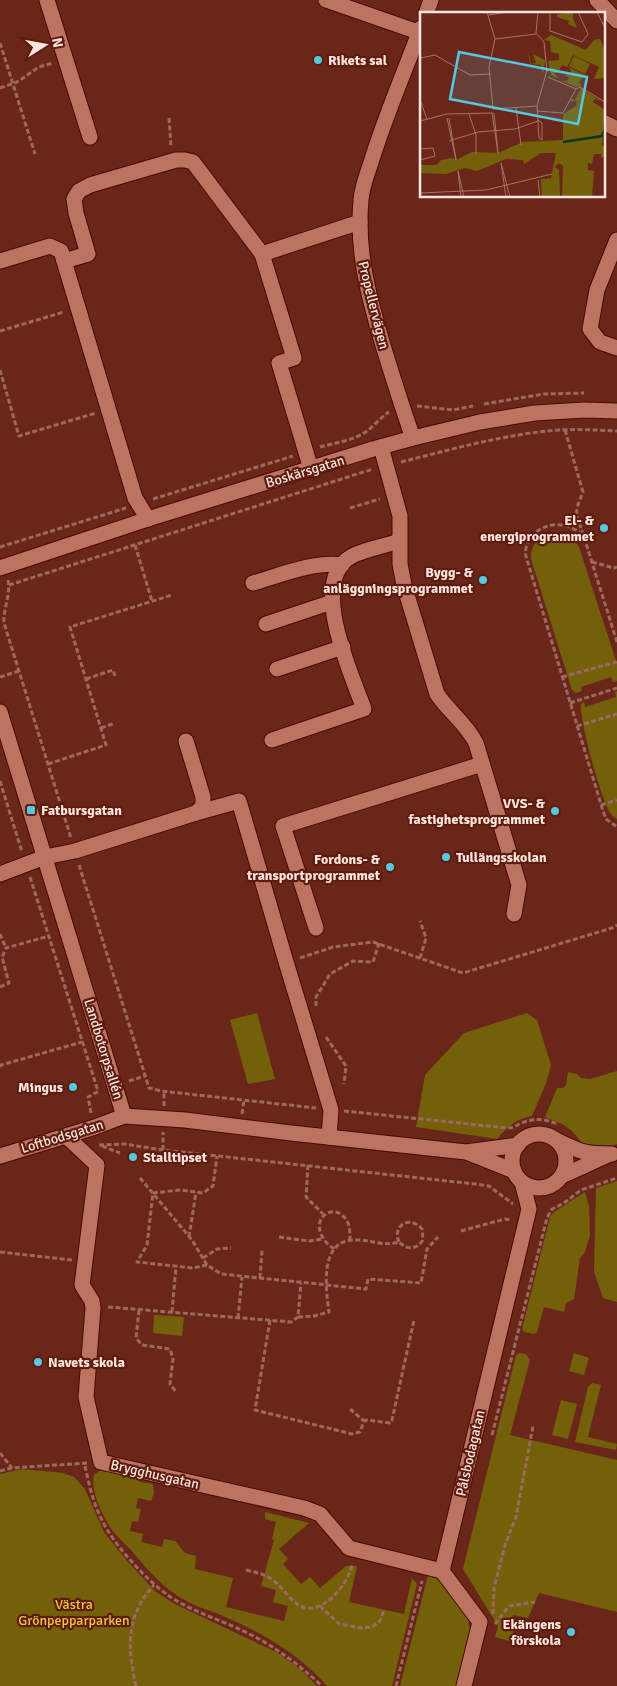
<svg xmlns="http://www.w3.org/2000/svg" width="617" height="1686" viewBox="0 0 617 1686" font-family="Signika,sans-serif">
<rect width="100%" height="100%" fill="#6a2719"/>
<g fill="#74600a">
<path d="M550,532h15l10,8 4,7 38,117v17l-4,1 -2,-5 -30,10 1,4 -6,2 -4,-3 -41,-131c-1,-13 7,-22 19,-27z"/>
<path d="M617,691v128c-2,-1 -5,-3 -6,-5 -9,-11 -32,-95 -30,-110l3,-2 1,5 31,-10 -1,-5z"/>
<path d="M257,1013l18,66 -27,5 -18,-64z"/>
<path d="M527,1013l10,7 14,45 -5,18 -14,33c-16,3 -25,11 -35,23l-81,-12 9,-52 39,-42z"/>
<path d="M617,1071v73l-16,5 -16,-3 -14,-16 -9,-6 -17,-7 12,-29h6l3,-3 2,-13 9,2 4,4 9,1z"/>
<path d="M617,1181v121l-14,-4 -9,-26 2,-84z"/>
<path d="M585,1192l4,14 1,29 -5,17 -5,6 -6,41 -8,4 -2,9 -20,-5 -7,25 -3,2 -10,-2 -2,-3 28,-112 4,-5z"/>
<path d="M154,1315l30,2 -2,19 -29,-3z"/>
<path d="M519,1353l7,1 4,6 -20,75 107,25v152l-78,-19 -11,25 -15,-3v27l-18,-5 3,-11 -35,-57 53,-214z"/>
<path d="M574,1353l15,5 -5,17 -15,-4z"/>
<path d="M592,1383l9,2 -13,52 29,7 -1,6 -41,-8 13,-55z"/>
<path d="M561,1400l16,4 -9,35 -16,-4z"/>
<path d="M105,1467l16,2 20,13 12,2 1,9 -3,8 -13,-3 -2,10 5,1 -3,13 -6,-1 -2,10 13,3 -2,8 21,5 2,-8 11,2 10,12 11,3 -1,13 38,9 -7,29 58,14 4,-15 -15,-4 3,-12 -15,-4 13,-46 -2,-1 4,-17 -11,-3v-7l44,11 -30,26 9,10 -5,5 18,20 9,-7 10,11 26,-22h11l-8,36 55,12 8,-36 5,6 -25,102h-65c-26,-30 -61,-51 -97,-67 -17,-8 -36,-12 -52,-23 -20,-13 -34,-31 -49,-48 -9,-9 -19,-18 -24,-30 -7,-12 -14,-30 -11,-43z"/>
<path d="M22,1469l41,4 11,4 11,12 19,43 23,29 29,31 19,12 103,49 22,16 17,17h-317v-212z"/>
<path d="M428,1575l12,3 28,40 2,13 -14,55h-56z"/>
</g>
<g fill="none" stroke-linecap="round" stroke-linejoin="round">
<g stroke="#4b0900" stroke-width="17">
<g id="minor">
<path d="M47,0l43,137"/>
<path d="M326,0l95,33"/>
<path d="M597,0l20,21"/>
<path d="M426,14l5,-14"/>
<path d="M603,122l14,7"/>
<path d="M617,240l-20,50 -7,39 10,13 17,6"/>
<path d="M0,261l50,-15 11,5 74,247 13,21"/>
<path d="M64,261l24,-7 -12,-41 -2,-14 5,-8 11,-6 86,-25h9l8,2 69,92"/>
<path d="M413,438c-10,-28 -19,-57 -28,-86 -15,-50 -29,-99 -24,-152 1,-15 8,-30 12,-44 14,-44 32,-86 48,-128"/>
<path d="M381,447l19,69v48l4,21 33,109c12,18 29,29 39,49l43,142 -5,29"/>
<path d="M311,469l-32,-106 15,-5 -32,-104 98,-32"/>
<path d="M0,568l148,-49 225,-70 40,-11 67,-16 55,-9 49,-3 33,1"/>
<path d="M253,583c28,-8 61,-22 89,-18"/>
<path d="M266,624l66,-22"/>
<path d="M277,669l66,-22"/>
<path d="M0,712l124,404 61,4 106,13 175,19 52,-7"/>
<path d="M272,740l92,-31c-12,-34 -57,-129 -12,-153 13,-7 33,-10 47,-15"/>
<path d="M196,813l43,-12 47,161 45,148 -2,27"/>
<path d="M0,874l45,-17 30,-6 121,-38 7,-7v-9l-17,-56"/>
<path d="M316,928l-33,-102 199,-62"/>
<circle cx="539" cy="1161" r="27"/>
<path d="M66,1136l31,29 -15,120 10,16 1,7 -7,89 15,65 203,46 16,6 29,34 93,23"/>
<path d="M556,1140c24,12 29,14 56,14"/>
<path d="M469,1153l45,18"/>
<path d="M0,1156l95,-29 29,-11"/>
<path d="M562,1176l46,-21"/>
<path d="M464,1686l16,-64 -38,-51 87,-362 -7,-27"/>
</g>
</g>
<g stroke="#9d685d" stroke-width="3" stroke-dasharray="5 2.5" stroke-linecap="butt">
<path d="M0,43l35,111"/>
<path d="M0,88l17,-6 22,-15 14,-4"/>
<path d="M169,118l2,29"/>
<path d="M0,331l64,-19"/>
<path d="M0,370l19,66 77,-23"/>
<path d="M484,404l60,-10 40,-1"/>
<path d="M417,406l36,4 20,-4"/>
<path d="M565,430l18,62c-9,22 -8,20 0,42"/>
<path d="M320,447c15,-4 35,-7 47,-16 8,-6 14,-14 22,-19"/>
<path d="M401,462c52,-13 104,-28 158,-32 19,-1 39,0 58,1"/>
<path d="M153,499l140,-43"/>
<path d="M350,508l30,-9"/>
<path d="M135,545l17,56"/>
<path d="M0,547l126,-39"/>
<path d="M592,562l22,6 3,-1"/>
<path d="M8,580c3,15 -5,29 -4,43l67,215"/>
<path d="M9,585l364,-116"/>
<path d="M617,642l-33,-105c-20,-22 -55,-13 -59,16l78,258 3,8 11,8"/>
<path d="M0,677l19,-6"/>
<path d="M562,677l55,-15"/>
<path d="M86,679l27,-9 2,6"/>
<path d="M570,703l47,-15"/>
<path d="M577,726l40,-12"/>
<path d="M101,728l14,-5"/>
<path d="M48,764l58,-19 -36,-118 102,-32"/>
<path d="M0,781l22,71"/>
<path d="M601,805l16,-5"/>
<path d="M79,865l70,223 12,3 155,17"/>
<path d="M30,877l68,214"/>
<path d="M0,934l6,14"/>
<path d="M300,958l33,-11 40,-5 90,31 149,-45 5,-3"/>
<path d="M420,958l6,-20 -6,-17"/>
<path d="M0,987l9,-4 -7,-26 4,-9 43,-12"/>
<path d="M316,1006v-9l14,-23 23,-13 20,1 6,-19"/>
<path d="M326,1037l20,29 -2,18"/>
<path d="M0,1067l1,-2 81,-23"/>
<path d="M129,1081l16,-5"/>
<path d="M164,1106v-15"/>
<path d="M344,1111l164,17c6,0 10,-4 16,-6 11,-4 23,-3 33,2"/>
<path d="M91,1113l-3,-16 11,-6"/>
<path d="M242,1114l2,-14"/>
<path d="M99,1145l25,-1 39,6 312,34 14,2 24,18"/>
<path d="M102,1146l18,7"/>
<path d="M163,1150v-18"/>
<path d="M308,1165l-2,32 17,17"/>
<path d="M140,1178l52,62 15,25 14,9 145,15 2,-10 53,4 6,-34 11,-12"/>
<path d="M461,1231l44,-12 6,1"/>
<path d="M189,1237l7,-45"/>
<path d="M279,1237l30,4 14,-2"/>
<path d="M334,1249c-4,-3 -9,-7 -11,-11 -13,-21 12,-37 24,-17 3,5 3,13 3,19"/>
<path d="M0,1252l72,8"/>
<path d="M203,1258l14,-9 14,-1"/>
<path d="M207,1265l-14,3 -56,-6 10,-17 6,-52 27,-3 23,3 10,-7 4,-30"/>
<path d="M260,1278l2,-28"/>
<path d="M108,1307l183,15 7,-5 3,-34"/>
<path d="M139,1310l-3,28 6,7 28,4 3,10 -3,25 6,8"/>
<path d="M172,1312l4,-46"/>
<path d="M298,1317l16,-1 15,-4c-3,-22 -10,-71 24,-72 16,-1 30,7 46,2 8,8 17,8 24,-2l-1,-11c-12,-14 -30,-4 -23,13"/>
<path d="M238,1318l4,-41"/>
<path d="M270,1320l-15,90 97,24 8,-2 4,-11 3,-1 23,3 2,-3 22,-100"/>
<path d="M350,1409l14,12"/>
<path d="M492,1435l55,-217 5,-9 12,-6 17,-13 36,-12"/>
<path d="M0,1453l12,15"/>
<path d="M85,1466c4,18 8,37 17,54 11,24 45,61 67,76 22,15 49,23 72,34 31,14 56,33 81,56"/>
<path d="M0,1471l12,-3 76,-5"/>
<path d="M246,1570c8,2 15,3 22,7 21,11 27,44 57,26 15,-10 23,-24 28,-40"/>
<path d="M320,1606l19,18 23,4 10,-1 8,-6 4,-11"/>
<path d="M493,1614l1,-26 11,-43 11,-28 17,-91"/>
<path d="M495,1624l14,-18 26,-4"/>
<path d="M136,1686c-9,-38 -10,-71 18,-101"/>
<path d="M396,1686l26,-105"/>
</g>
<use href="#minor" stroke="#bd7361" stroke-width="15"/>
</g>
<g fill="#56c9e1" stroke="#5d1c0e" stroke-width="2">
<circle cx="318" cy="60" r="5"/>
<circle cx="604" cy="528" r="5"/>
<circle cx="483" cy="580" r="5"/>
<rect x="26" y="805" width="10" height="10" rx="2.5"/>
<circle cx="555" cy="811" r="5"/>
<circle cx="446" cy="857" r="5"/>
<circle cx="390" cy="867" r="5"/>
<circle cx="73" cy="1087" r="5"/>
<circle cx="133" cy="1157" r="5"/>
<circle cx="38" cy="1362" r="5"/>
<circle cx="571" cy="1632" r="5"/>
</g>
<g text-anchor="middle" stroke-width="4.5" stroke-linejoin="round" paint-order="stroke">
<g font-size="14" font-weight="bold" fill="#fee5df" stroke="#5d1c0e" text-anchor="end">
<text x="328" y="65" text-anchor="start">Rikets sal</text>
<text x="594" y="525">El- &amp;<tspan x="594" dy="16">energiprogrammet</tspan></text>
<text x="473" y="577">Bygg- &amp;<tspan x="473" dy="16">anläggningsprogrammet</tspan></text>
<text x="545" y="808">VVS- &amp;<tspan x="545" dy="16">fastighetsprogrammet</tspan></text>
<text x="41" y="815" text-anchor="start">Fatbursgatan</text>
<text x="456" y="862" text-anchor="start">Tullängsskolan</text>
<text x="380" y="864">Fordons- &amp;<tspan x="380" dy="16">transportprogrammet</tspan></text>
<text x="63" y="1092">Mingus</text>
<text x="143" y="1162" text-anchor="start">Stalltipset</text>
<text x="48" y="1367" text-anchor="start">Navets skola</text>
<text x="561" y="1629">Ekängens<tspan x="561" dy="16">förskola</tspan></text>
</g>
<g font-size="14" fill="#fee5df" stroke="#5d1c0e">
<text transform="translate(374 305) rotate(76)" y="5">Propellervägen</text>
<text transform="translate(305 471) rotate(-17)" y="5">Boskärsgatan</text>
<text transform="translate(104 1049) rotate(73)" y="5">Landbotorpsallén</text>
<text transform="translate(62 1136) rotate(-17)" y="5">Loftbodsgatan</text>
<text transform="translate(470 1453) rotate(-77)" y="5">Pålsbodagatan</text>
<text transform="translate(155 1474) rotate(13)" y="5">Brygghusgatan</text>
</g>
<g font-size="14" fill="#ebc845" stroke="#5d1c0e">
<text x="74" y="1609">Västra<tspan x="74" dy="16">Grönpepparparken</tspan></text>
</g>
</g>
<g transform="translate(420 12)">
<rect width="185" height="185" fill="#6a2719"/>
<path d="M153,0v6l4,10 -9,-4 1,-3 -12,-4v-3zM131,23l35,15 8,-10 6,-1 5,11v28l-11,1 5,-12 -26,-12 -6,12 -5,-2 -4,8h-4l5,6 -8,-4 -3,-14 11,-1v-6l-8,-2 -1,-11 -6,-1zM108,39l3,13 5,-1 -3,-9 12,6 -2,14 -2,-9 -11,-1zM154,44l16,8 -5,10 -16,-8zM148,55l17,8 -6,7 3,4 -6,1 -15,-7 6,1 2,-4 -5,-2h4l-2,-5 4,4 1,-3zM161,76l21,14 -7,-3 -2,3 12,8 -3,35 3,1v10l-4,2v-4h-7l-2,10 -4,-1v7l6,1 -2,26h-30l1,-31 -4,-3 -4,4 4,3 1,27h-18l-1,-18 16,-1h-6l5,-25h-15l-17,11 -1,-4 -17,-1 -29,12 -12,-3 -19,6 -26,-1v-8h17l4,-5 11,-2 4,2 16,-8 26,1 25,-11 40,-2v-26l13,-8 1,-5h-7v-3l5,2z" fill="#74600a"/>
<path fill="none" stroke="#05381c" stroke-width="2.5" d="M143,130l39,-6 3,-7"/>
<path fill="none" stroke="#a57368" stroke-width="1" d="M67,0l8,27 -6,28 4,42M118,0l-2,21 8,9 3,30M130,0v19l32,11 6,-8 -10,-22M177,0l8,16M68,3l20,-3M75,27l41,-5M0,46l15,-3 35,20 19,-1M128,65l28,12 4,-2 25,15M0,88l7,19M117,94l2,32 3,2v-17l-4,-3M96,96l5,37M73,97l44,-3 10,-36M117,99l26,2 13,-24M72,101l6,40 -4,-40M49,102l7,21v19M27,106l9,42 -7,-42M0,109l27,-7 46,-1M29,129l29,-9 37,-3 23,-8M0,137l13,-1 2,8 -15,4M81,151l9,34M81,151l5,34M118,168l2,17M0,181l66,-3 66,-16M41,185l-3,-26 6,26"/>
<path fill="#56c9e1" fill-opacity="0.15" stroke="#56c9e1" stroke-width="2.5" d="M39,40l128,25 -9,47 -128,-25z"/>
<rect width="185" height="185" fill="none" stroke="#fee5df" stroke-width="2.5"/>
</g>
<g transform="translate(45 45) rotate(79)" stroke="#5d1c0e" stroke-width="4" paint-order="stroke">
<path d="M0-4L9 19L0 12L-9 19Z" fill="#fee5df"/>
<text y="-8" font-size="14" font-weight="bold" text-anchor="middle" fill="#fee5df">N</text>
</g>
</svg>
